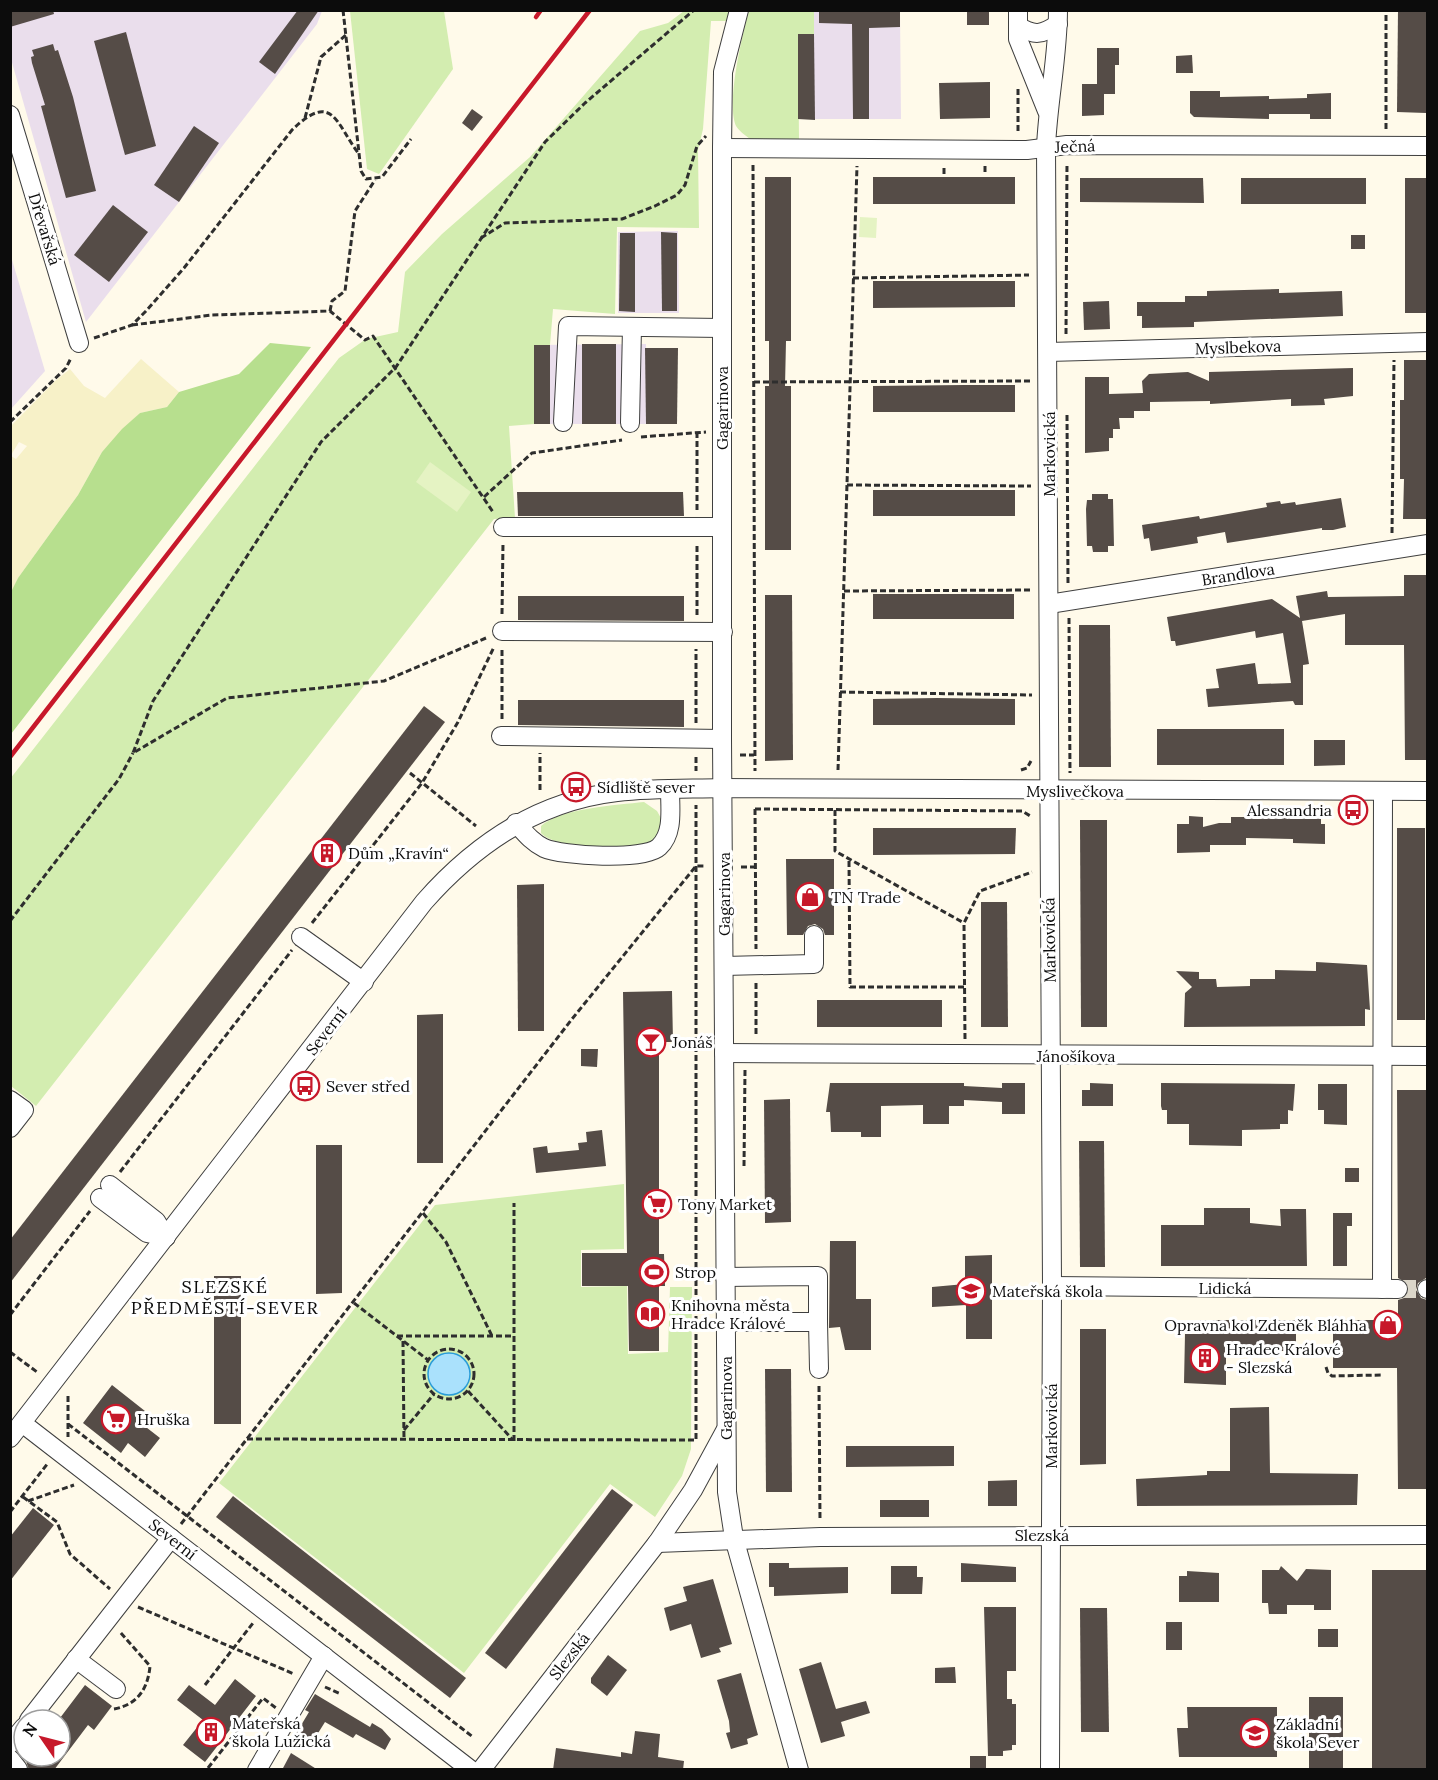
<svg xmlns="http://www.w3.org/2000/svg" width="1438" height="1780" viewBox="0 0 1438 1780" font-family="Lora,serif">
<rect width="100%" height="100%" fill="#fffaea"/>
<g fill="#eadeec">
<path d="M10,11h312l-5,13 -231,298 -75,-263z"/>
<path d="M814,11h86l1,108h-102l-1,-85h16z"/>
<path d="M678,231l1,82h-61v-81z"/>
<path d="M10,253l35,118 -34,38h-1z"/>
<path d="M646,344v80h-112v-79z"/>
</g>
<path fill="#f7f1c8" d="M141,359l38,33 -12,15 -27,6 -38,39 -24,43 -60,83 -7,16v-138l5,3 11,-13 -8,-4 -8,13v-29l44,-45 15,-12 14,17 21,12z"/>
<g fill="#d3edb0">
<path d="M350,11h94l9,58 -74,105 -12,-5z"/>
<path d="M684,11h47l-3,10h-17l-8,108 -5,21 1,78 -82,-1 -2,87 -62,-5 -3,36h-16v79l-25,2 6,92 -21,1 -458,587 -25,-20 -1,-307 329,-421 27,-19 32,-7 7,-60 37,-38 88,-77 110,-126 28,-8z"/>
<path d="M749,11h65v23l-16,1 1,105 -49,-1c-5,-4 -11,-8 -14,-13 -10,-22 6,-91 13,-115z"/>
<path d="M644,802l13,9 5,9 -7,20 -10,5c-24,1 -87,6 -104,-12v-7c20,-18 76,-21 103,-24z"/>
<path d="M624,1184v65l-43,1v37l46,-1 1,68 40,-2 2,-65h22l-1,162 -9,27 -27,41 -45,-33 -146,189 -245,-190 216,-278z"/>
</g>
<path fill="#b7df8e" d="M270,343l41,4 -300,387 -1,-140 8,-16 60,-83 24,-43 20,-23 18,-16 27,-6 12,-15 60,-18z"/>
<g fill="#e5f3c3">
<path d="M860,217l17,1 -1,20 -17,-1z"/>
<path d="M430,462l41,30 -14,20 -41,-30z"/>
</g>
<circle fill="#aae1fc" stroke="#2a9dd9" stroke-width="1.5" cx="449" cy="1374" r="21"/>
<g fill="#554c47">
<path d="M10,10h43l1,4 -44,13z"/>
<path d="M298,10h21l-44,64 -16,-12z"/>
<path d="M819,10h81v17l-31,1v91h-16l-1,-95 -33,-1z"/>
<rect x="967" y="10" width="22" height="15"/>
<path d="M1398,10h28v103l-29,-1z"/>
<path d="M126,32l30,114 -31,9 -31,-114z"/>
<path d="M798,34h16l1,86 -17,-1z"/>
<path d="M53,44l2,7 3,-1 15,47 23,94 -30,7 -25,-92 4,-1 -13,-42 -1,-6 3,-1 -2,-6z"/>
<path d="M1097,48h22v17h-4v29h-11v21l-22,1v-32h15z"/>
<path d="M1192,55l1,18h-17v-17z"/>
<path d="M990,82v36l-50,1 -1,-36z"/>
<path d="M1190,91h30v6l49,-1v3l38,-1v-4h3l21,-1v26h-21v-5h-41v5l-75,-2 -4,-4z"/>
<path d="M472,109l11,8 -11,14 -10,-8z"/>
<path d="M194,126l25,17 -40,59 -25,-17z"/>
<path d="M765,177h26v164h-5l-1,45h6v164h-26v-164h4v-45h-4z"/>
<rect x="873" y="177" width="142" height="27"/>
<path d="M1080,178h123l1,25 -124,-1z"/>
<rect x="1241" y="178" width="125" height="26"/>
<rect x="1405" y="178" width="23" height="135"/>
<path d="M113,205l35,27 -39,50 -35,-27z"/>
<path d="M661,232l16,1v78h-15z"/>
<path d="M620,233h15v79l-16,-1z"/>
<rect x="1351" y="235" width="14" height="14"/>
<path d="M873,281h142v26l-142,1z"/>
<path d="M1279,289v4l63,-2 1,25 -149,6v5l-52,1v-12h-5v-14h48v-6h22v-5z"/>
<path d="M1109,301l1,28 -26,1 -1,-28z"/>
<rect x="582" y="344" width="34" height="80"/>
<rect x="534" y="345" width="16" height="79"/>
<path d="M645,348h33l-1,76h-31z"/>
<path d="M1404,360h24v159h-25l1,-40h-4v-79h4z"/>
<path d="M1353,368v28l-29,3 1,6 -34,1v-7l-81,5v-3l-60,1v9h-16v7h-15l1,11h-7v9h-4v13l-24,2v-76h24v17l34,-1 -1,-12 7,-7 39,-2 21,9v-9z"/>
<path d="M964,385h51v27h-142v-26z"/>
<rect x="873" y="490" width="142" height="26"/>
<path d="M517,492h166l1,24h-166z"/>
<path d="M1092,494h16v5h5l1,47h-6v6h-15l-1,-6h-5l-1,-37 1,-9h5z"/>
<path d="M1341,498l5,29 -13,3h-11v-2l-95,15 -2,-11 -28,5 1,6 -47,8 -2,-13 -5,1 -2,-14 57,-9 1,3 67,-12 -1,-4 14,-2 1,3 14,-2 1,3z"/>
<path d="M1404,575h24v185h-23l-1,-115h-59v-31l-43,7 7,43 -6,1v40h-8l-2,-4 -85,6 -2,-18 13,-1 -3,-19 39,-6 3,21 33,-1 -8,-50 -27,5 -1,-7 -79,15 -1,-5h-4l-4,-24 105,-18 28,19 -4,-22 31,-5 1,6 76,-1z"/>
<rect x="873" y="594" width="141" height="25"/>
<path d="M765,595h27l1,165 -28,1z"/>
<path d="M518,596h166v25l-166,-1z"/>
<path d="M1079,625h31l1,142h-32z"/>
<path d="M937,698l78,1v26h-142v-26z"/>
<path d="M518,700h166v27l-166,-2z"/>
<path d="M424,706l21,16 -435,561v-43z"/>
<rect x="1157" y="729" width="127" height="36"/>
<path d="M1314,740h31v25l-31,1z"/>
<path d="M1189,816l14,1v10l16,-4h12v-6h90v7h4v20l-32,-1v-4l-47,-1v7h-36v7l-33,1v-29h12z"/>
<path d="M1080,820h27v207h-26z"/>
<path d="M873,828h143l-1,26 -142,1z"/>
<rect x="1397" y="828" width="28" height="192"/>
<path d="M786,859h48v76h-9l-2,-6 -8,-5 -7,2 -5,9h-16z"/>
<path d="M544,884v147h-26l-1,-146z"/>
<path d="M981,902h26l1,125h-27z"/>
<path d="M1316,962l51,3 3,45 -5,-1v17l-181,1 1,-34 7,-6 -16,-16 23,1v7h17l1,8 33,-1v-7h25v-9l41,1z"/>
<path d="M672,991l1,51h-14v212h5l1,32h-6v65h-30l-1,-65h-46v-33h45l-4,-261z"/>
<rect x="817" y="1000" width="125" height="27"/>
<path d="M443,1014v149h-26v-148z"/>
<path d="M581,1049h17l-1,18 -16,-1z"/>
<path d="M830,1083h134v3l38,2v-5h23v31h-23v-12l-38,-2v6h-15v18h-26v-19l-42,1v31h-20v-5h-30l-1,-20h-4z"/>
<path d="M1090,1083l23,1v22h-31v-16h8z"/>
<path d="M1161,1083l134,1 -2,27 -5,-1v14h-8v5l-38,1v16l-53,-1v-21h-22v-14h-5l-1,-4z"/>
<path d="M1318,1084h29v41l-23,-1v-14h-6z"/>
<path d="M1397,1090h29v188l-8,5 -2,7 5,8 6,2 -1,189h-28l-1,-121h-64v-48h65v-20l6,-2 5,-8 -2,-7 -9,-5z"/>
<path d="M790,1099l1,123 -26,1 -1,-123z"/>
<path d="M602,1130l4,36 -70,7 -3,-25 14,-2 1,7 31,-3 -1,-7 9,-1 -1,-10z"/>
<path d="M1079,1141h25l1,126h-25z"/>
<path d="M316,1145h26v148l-26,1z"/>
<rect x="1345" y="1168" width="14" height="14"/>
<path d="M1204,1208h46v15l31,3 -1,-17h26l1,57h-146v-41h43z"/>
<path d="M1333,1213h19v13h-5v40h-14z"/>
<path d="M830,1241h26v58h15v51h-26l-5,-23 -11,1z"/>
<path d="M992,1255v84h-26v-34l-34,2v-20l33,-3v-28z"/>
<rect x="214" y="1276" width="27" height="148"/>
<path d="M1200,1320h96v31h-70v34l-42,-2 1,-49h15z"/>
<path d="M1080,1329h26v135l-26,1z"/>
<path d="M765,1369h26l1,123h-26z"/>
<path d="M112,1385l38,30 -8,9 18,14 -15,19 -17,-14 -7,10 -38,-30z"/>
<path d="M1269,1407l1,66 88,1 -1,31 -220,1 -1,-27 71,-4v-4h23v-63z"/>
<path d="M846,1446h108v20l-108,1z"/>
<path d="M1017,1480v26h-29v-25z"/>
<path d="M612,1489l21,16 -127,164 -21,-16z"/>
<path d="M233,1496l233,182 -16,20 -234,-181z"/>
<rect x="880" y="1500" width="49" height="17"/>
<path d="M33,1508l21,17 -44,56v-44z"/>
<path d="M769,1563h20v5l59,-1v26l-74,3v-9h-5z"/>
<path d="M961,1563l55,4v15h-55z"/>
<path d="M891,1566h26v11h6l-1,17h-31z"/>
<path d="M1281,1566l16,15 9,-12 25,1v40h-17v-5h-27v9h-18l-1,-11h-6v-33h17z"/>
<rect x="1372" y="1570" width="56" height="200"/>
<path d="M1187,1571l32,2v29h-40v-26h8z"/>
<path d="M713,1579l19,65 -13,4 2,4 -20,6 -10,-34 -21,7 -6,-23 23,-7 -4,-14z"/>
<path d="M984,1607h32v64h-9v28h5v5h4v41h-4v5l-9,1v5h-15z"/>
<path d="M1080,1608h27l2,124h-28z"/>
<rect x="1166" y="1622" width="16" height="28"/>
<rect x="1318" y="1629" width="20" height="18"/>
<path d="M608,1655l19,15 -20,26 -16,-13v-5z"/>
<path d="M821,1662l15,47 30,-8 4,12 -29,9 4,14 -24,7 -22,-74z"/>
<path d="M955,1667l1,16h-21v-15z"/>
<path d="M741,1673l17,62 -11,4 1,5 -17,5 -5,-16 4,-1 -1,-11 -12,-41z"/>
<path d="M235,1679l21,17 -51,66 -22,-17 20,-25 -26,-20 12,-15 26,20z"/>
<path d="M85,1685l27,21 -18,24 -6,-5 -34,45h-25l-3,-9 4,-5h30v-38z"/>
<path d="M315,1694l55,33 2,-4 10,6 9,10 -6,11 -29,-16 -3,4 -28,-16 -15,24 -16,-9 15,-25 -4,-2z"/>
<rect x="1309" y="1697" width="34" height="73"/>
<path d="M1187,1707h90v50h-98l-2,-29h11z"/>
<path d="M635,1731l25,3 -2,23 26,4 -1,9h-130l3,-22 65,9v-5l11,2z"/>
<path d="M291,1753l27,17h-36z"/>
<rect x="970" y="1756" width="16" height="14"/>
</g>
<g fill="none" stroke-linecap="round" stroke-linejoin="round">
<path stroke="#dbd6c9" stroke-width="18" stroke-dasharray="18 9" stroke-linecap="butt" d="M1398,1289h29"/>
<g stroke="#3f3f3f" stroke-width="20">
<g id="minor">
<path d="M739,10l-16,62 -1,76v591l5,753 7,46 65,232"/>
<path d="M1018,10v29l29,72"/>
<path d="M1018,26c16,10 24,9 40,-2"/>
<path d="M10,115l69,228"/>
<path d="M722,148l305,2 40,-5 361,1"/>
<path d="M1048,352l380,-10"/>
<path d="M563,422l5,-96 154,2"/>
<path d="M630,423l2,-96"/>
<path d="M503,527h219"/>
<path d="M1049,604l379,-60"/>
<path d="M502,631l221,1"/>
<path d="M501,736l221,3"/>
<path d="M516,823c9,10 16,19 28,25 18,8 100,13 115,-1 15,-14 11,-38 11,-57"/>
<path d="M301,937l63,45"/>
<path d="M724,966l90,-2v-29"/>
<path d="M724,1053l704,3"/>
<path d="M10,1100l14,10 -14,18"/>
<path d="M110,1185l46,36 10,16"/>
<path d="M100,1198l47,35 19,4"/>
<path d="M725,1277l93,-1v46h-93"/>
<path d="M1052,1286l346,3"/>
<path d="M1382,1289l1,-498"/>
<path d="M1427,1289h1"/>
<path d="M818,1322l1,47"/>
<path d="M22,1423l449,347"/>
<path d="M10,1438l414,-536c52,-59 114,-101 193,-110 35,-4 71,-3 106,-4l705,3"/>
<path d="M657,1543l163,-6 608,-2"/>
<path d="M76,1659l40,30"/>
<path d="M29,1720l142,-182"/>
<path d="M10,1744l14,-17"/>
<path d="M10,1759l8,10"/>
<path d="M257,1770l67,-114"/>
<path d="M481,1770l176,-227 36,-53 32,-59"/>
<path d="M1050,1770l2,-484 -6,-1139c2,-46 12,-91 12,-137"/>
</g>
</g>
<g stroke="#2e2e2e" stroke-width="3" stroke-dasharray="6 3" stroke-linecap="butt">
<path d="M343,10l18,161 5,8 16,-2 29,-38"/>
<path d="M1018,89v44"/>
<path d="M305,118l16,-61 25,-22"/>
<path d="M1386,129v-119"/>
<path d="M753,165l2,606"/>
<path d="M985,166v8"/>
<path d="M944,174v-8"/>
<path d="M481,238l24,-15 117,-4 33,-13 22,-11 8,-10 12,-39 9,-10"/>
<path d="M853,278l176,-3"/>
<path d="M330,311l2,-10 13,-10 10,-80 20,-31"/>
<path d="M132,325l80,-10 118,-4 35,29 8,-4 120,176"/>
<path d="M1066,334l1,-171"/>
<path d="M94,338l38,-13 14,-14 38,-43 108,-138c41,-40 44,-6 67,24"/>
<path d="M754,382l277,-1"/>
<path d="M1067,415l1,168"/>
<path d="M10,422l56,-54 5,-10"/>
<path d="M641,437l65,-5"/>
<path d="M847,485l184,1"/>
<path d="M484,497l48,-44 90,-13"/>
<path d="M697,510v-78"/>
<path d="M1392,533l2,-173"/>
<path d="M844,591l187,-1"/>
<path d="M502,614l1,-71"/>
<path d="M697,615v-71"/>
<path d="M1069,618l1,155"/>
<path d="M486,638l-102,43 -157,17 -94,55 20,-52 168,-259 75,-75 149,-225 40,-39 109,-93"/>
<path d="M840,692l192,3"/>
<path d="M502,719v-71"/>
<path d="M696,723v-74"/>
<path d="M740,755h14"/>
<path d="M696,757v14"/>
<path d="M838,770l19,-604"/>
<path d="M1021,770l6,-2 4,-7"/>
<path d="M410,773l66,53"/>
<path d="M540,790v-37"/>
<path d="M755,809l267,2 10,6"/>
<path d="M755,809l1,140"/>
<path d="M835,810v41l129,72"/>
<path d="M849,861l1,126h115"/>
<path d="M741,867h14"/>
<path d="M10,921l109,-142 14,-26"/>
<path d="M312,923l110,-140 36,-61 36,-75"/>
<path d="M756,983v53"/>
<path d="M965,1039l-1,-116 16,-32 52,-19"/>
<path d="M744,1166l1,-96"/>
<path d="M120,1172l172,-222"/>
<path d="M423,1213l23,29 46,94"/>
<path d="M354,1303l74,57"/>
<path d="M10,1315l80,-104"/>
<path d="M397,1336h117"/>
<path d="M403,1341l1,99"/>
<circle cx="449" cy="1374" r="25"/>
<path d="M10,1352l27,20"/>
<path d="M1326,1367l2,6 4,3 49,-1"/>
<path d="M819,1386l1,134"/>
<path d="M468,1391l45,49"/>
<path d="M68,1396v41"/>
<path d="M68,1424l405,313"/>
<path d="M404,1430l30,-36"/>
<path d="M247,1439l449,1v-635"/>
<path d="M514,1441v-238"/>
<path d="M23,1497l34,25 13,32 40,35"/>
<path d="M28,1501l46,-16"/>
<path d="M10,1512l38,-49"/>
<path d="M181,1524l391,-505 124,-153h9"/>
<path d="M138,1607l156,67"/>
<path d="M205,1685l48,-62"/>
<path d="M325,1687l16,7"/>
<path d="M114,1709c23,-4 34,-20 36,-43l-30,-34"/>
<path d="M208,1768l55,-70 13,10"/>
</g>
<use href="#minor" stroke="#fff" stroke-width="18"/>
<g stroke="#c7182a" stroke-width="4.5">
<path d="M536,17l5,-7"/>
<path d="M10,757l580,-747"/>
</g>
</g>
<defs>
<g id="bus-ring" transform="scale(1.5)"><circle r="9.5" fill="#fff" stroke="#c7182a" stroke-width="1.5"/><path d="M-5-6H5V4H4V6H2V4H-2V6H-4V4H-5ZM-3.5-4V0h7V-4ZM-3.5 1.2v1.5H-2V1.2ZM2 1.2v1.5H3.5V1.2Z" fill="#c7182a"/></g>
<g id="building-ring" transform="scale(1.5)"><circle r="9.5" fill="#fff" stroke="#c7182a" stroke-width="1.5"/><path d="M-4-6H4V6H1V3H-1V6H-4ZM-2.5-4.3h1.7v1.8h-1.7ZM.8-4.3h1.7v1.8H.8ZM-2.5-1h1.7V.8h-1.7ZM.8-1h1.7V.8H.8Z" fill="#c7182a"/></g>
<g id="shop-ring" transform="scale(1.5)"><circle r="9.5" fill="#fff" stroke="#c7182a" stroke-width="1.5"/><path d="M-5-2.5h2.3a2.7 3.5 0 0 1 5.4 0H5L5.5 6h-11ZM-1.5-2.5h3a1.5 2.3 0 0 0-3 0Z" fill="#c7182a"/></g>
<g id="bar-ring" transform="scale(1.5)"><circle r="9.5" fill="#fff" stroke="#c7182a" stroke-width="1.5"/><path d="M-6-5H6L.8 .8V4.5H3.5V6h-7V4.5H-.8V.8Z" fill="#c7182a"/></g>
<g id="supermarket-ring" transform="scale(1.5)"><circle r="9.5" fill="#fff" stroke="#c7182a" stroke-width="1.5"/><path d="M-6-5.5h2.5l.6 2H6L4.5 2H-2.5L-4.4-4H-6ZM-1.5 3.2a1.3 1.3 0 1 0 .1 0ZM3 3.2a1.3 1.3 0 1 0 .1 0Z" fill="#c7182a"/></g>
<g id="stadium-ring" transform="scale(1.5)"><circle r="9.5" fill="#fff" stroke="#c7182a" stroke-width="1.5"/><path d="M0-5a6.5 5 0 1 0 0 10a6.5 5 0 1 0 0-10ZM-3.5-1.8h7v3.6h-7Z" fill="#c7182a"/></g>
<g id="school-ring" transform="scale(1.5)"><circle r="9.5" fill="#fff" stroke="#c7182a" stroke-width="1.5"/><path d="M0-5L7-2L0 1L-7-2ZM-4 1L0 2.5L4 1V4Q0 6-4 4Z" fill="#c7182a"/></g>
<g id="library-ring" transform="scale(1.5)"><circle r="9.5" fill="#fff" stroke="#c7182a" stroke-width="1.5"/><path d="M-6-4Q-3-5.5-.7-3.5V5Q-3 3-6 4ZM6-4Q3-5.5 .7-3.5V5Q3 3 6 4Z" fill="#c7182a"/></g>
</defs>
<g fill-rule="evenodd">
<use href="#bus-ring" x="576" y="787"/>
<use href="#bus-ring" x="1353" y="810"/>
<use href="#building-ring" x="327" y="853"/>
<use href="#shop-ring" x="810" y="897"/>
<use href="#bar-ring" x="651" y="1042"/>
<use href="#bus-ring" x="305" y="1086"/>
<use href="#supermarket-ring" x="657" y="1204"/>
<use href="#stadium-ring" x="654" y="1272"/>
<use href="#school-ring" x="971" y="1291"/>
<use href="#library-ring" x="650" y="1314"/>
<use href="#shop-ring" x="1388" y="1325"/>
<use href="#building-ring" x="1205" y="1358"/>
<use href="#supermarket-ring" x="116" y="1419"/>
<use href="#building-ring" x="211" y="1732"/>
<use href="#school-ring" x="1255" y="1733"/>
</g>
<g text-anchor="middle" stroke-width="6" stroke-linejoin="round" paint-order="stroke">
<g font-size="16" fill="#0c0c0c" stroke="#fff">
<text transform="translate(1075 146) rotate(-2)" y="6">Ječná</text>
<text transform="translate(45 229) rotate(73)" y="6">Dřevařská</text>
<text transform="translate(1238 347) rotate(-2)" y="6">Myslbekova</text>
<text transform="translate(722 408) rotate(-90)" y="6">Gagarinova</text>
<text transform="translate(1049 454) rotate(-90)" y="6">Markovická</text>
<text transform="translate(1238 574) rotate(-9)" y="6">Brandlova</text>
<text x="1075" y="797">Myslivečkova</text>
<text transform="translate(724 894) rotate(-90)" y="6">Gagarinova</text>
<text transform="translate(1049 940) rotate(-91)" y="6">Markovická</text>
<text transform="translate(326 1031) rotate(-52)" y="6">Severní</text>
<text x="1076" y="1062">Jánošíkova</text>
<text x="1225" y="1294">Lidická</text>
<text transform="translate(726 1398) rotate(-90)" y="6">Gagarinova</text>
<text transform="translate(1051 1426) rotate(-90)" y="6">Markovická</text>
<text x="1042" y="1541">Slezská</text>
<text transform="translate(173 1539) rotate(38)" y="6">Severní</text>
<text transform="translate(569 1656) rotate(-52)" y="6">Slezská</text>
</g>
<g font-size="16" fill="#0c0c0c" stroke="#fff" text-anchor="start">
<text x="597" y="793">Sídliště sever</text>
<text x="1332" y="816" text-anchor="end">Alessandria</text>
<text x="348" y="859">Dům „Kravín“</text>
<text x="831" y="903">TN Trade</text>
<text x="672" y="1048">Jonáš</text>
<text x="326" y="1092">Sever střed</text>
<text x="678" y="1210">Tony Market</text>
<text x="675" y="1278">Strop</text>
<text x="992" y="1297">Mateřská škola</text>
<text x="671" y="1311">Knihovna města<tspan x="671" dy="18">Hradce Králové</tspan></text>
<text x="1367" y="1331" text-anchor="end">Opravna kol Zdeněk Bláhha</text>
<text x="1226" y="1355">Hradec Králové<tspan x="1226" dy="18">- Slezská</tspan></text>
<text x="137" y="1425">Hruška</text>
<text x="232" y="1729">Mateřská<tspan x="232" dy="18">škola Lužická</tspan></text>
<text x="1276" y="1730">Základní<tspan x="1276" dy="18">škola Sever</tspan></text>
</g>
<g font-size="18" letter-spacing="1.5" fill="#0c0c0c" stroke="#fff">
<text x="225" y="1293">SLEZSKÉ<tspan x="225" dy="21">PŘEDMĚSTÍ-SEVER</tspan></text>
</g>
</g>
<rect width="1438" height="1780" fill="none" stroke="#0c0c0c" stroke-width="24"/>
<g transform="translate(42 1738) rotate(305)"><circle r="28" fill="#ffffff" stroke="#9e9e9e" stroke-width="1.5"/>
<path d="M0-4.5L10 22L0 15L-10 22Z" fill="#c7182a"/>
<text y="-9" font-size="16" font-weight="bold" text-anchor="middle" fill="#0c0c0c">N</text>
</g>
</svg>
